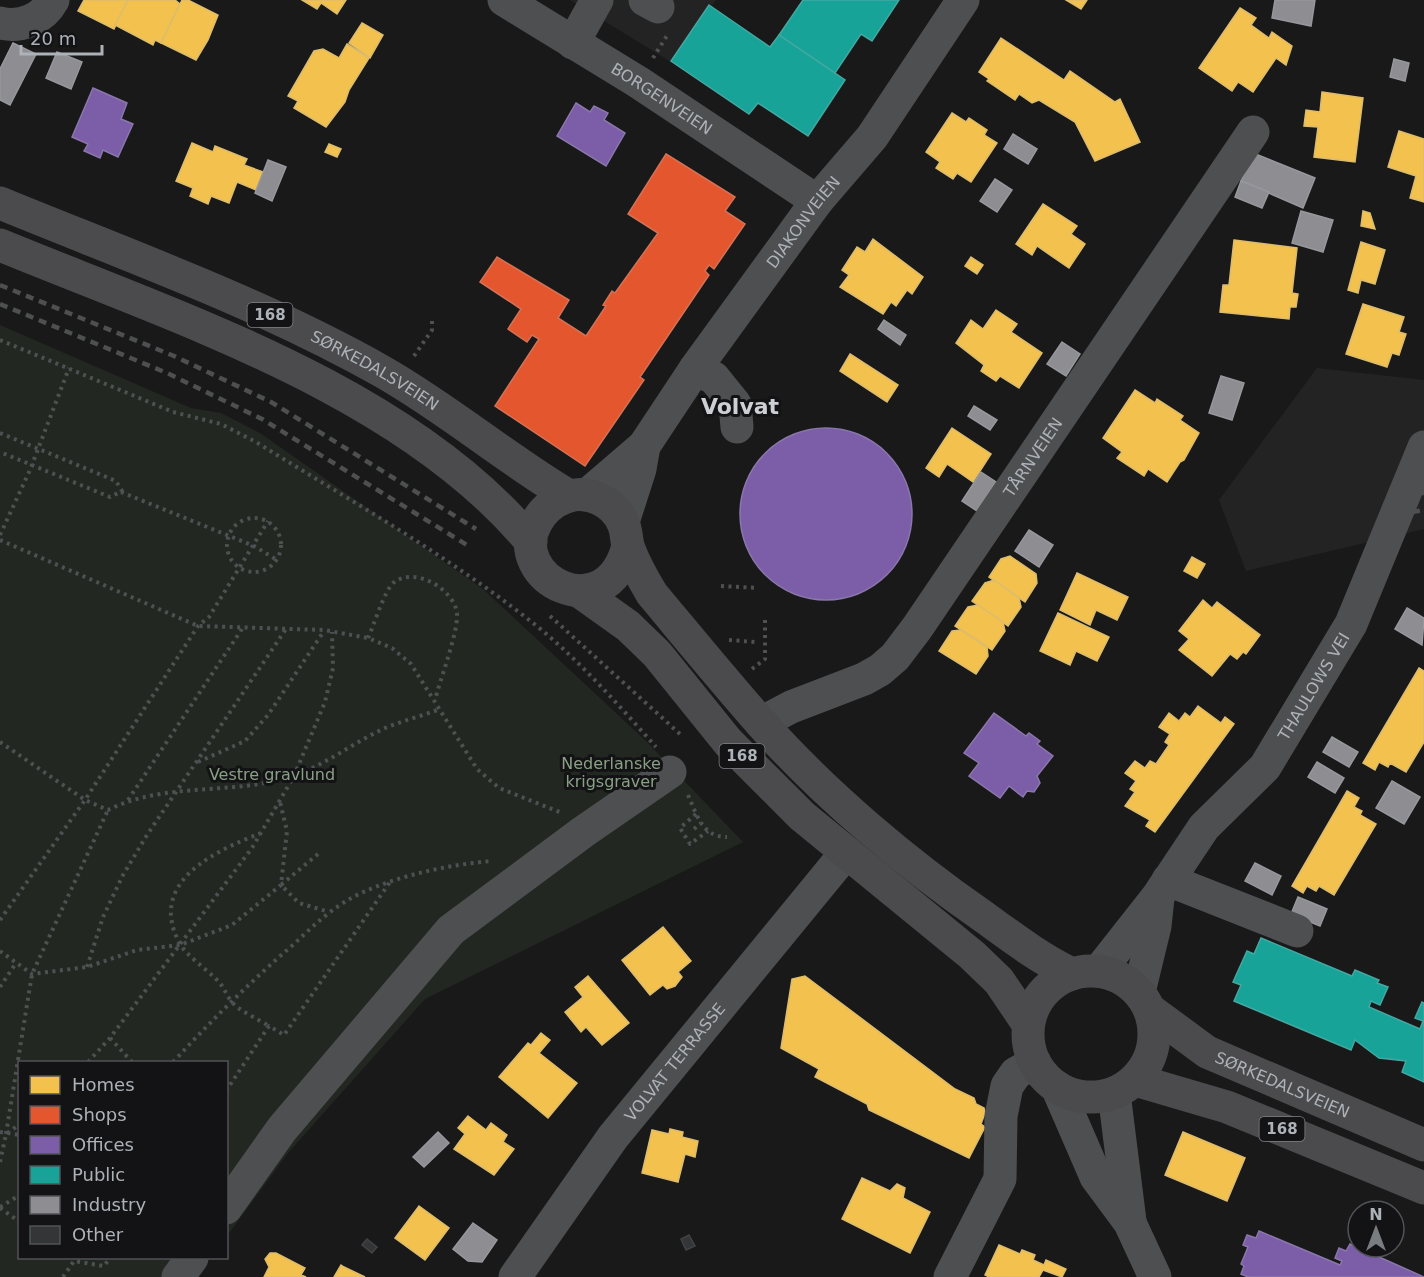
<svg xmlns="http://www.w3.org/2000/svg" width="1424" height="1277" viewBox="0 0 1424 1277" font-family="'DejaVu Sans',sans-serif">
<rect width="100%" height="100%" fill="#191919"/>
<g fill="#232324">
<path d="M570,0h146l-45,62z"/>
<path d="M1317,368l107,12v149l-178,42 -27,-71z"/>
</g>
<path fill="#222721" d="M0,325l191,83 30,5 39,20 223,156 163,152 97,101 -318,157 -137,154 -61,83 -1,-174h-206v196h190l-15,19h-195z"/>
<g fill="#f2c14e" stroke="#ddbc6e" stroke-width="1.5">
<path d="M84,0h-1h45l-14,29 -36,-18z"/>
<path d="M128,0h47l5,4 -19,39 -6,-3 -2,5 -38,-20z"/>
<path d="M182,0h6l30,15 -10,25 -12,20 -35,-17z"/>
<path d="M302,0h44l-9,14 -16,-11 -4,6z"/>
<path d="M1066,0h21l-6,9z"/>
<path d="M1240,8l16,10 -5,7 18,13 3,-6 20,14 -6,19 -10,-7 -23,34 -15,-10 -6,9 -33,-23z"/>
<path d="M362,23l21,12 -13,23 -21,-15z"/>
<path d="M1001,38l63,42 6,-9 45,31 5,-3 20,43 -45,19 -20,-39 -36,-22 -7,3 -13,-9 -4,6 -28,-19 2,-2 -10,-7z"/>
<path d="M347,44l22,14 -20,32 -4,12 -19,25 -32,-19 4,-7 -10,-5 26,-45 9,-2 16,9z"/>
<path d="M1322,92l41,6 -8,64 -41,-5 4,-30 -14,-1 2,-16 14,2z"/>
<path d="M952,113l14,9 3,-4 18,12 -3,5 13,8 -26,39 -14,-9 -4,6 -17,-11 4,-6 -14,-10z"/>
<path d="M1399,131l25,8v63l-14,-4 6,-22 -28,-9z"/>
<path d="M192,143l21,9 2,-6 32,13 -3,6 19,7 -7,18 -19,-8 -8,21 -18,-7 -3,8 -18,-8 3,-8 -17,-7z"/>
<path d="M329,144l12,5 -4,8 -12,-5z"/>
<path d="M1043,204l34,22 -6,8 14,10 -16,24 -32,-22 -5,9 -16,-11z"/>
<path d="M1363,211l7,2 5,16 -14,-3z"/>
<path d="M873,239l50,38 -11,17 -5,-4 -11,16 -5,-4 -8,12 -43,-27 9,-12 -7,-5 15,-23 8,5z"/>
<path d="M1234,240l63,8 -5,45 6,1 -2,13h-6l-1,12 -69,-7 3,-27h6z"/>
<path d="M1361,242l24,8 -10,34 -14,-4 -3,13 -10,-3z"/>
<path d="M971,257l12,8 -6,9 -12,-8z"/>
<path d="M1363,304l41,13 -5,15 7,2 -7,21 -7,-2 -5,14 -41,-13z"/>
<path d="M996,310l21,14 -6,8 31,21 -23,35 -19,-12 -4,5 -15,-10 3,-6 -28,-22 15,-23 12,9z"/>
<path d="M850,354l48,31 -11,17 -47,-31z"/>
<path d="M1135,390l20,13 2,-4 26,17 -3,4 19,13 -15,27 -4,2 -13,20 -19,-13 -4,7 -27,-18 5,-6 -19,-14z"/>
<path d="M952,428l39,26 -18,28 -26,-18 -8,13 -13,-9z"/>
<path d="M1010,556l26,18 1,9 -12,19 -36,-25 12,-18z"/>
<path d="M1192,557l13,7 -8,14 -13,-7z"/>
<path d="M1077,573l51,24 -11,23 -21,-10 -6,15 -30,-15z"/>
<path d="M994,580l25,18 2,9 -13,19 -36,-25 13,-18z"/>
<path d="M1203,600l9,8 5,-6 43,33 -14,19 -3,-2 -6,7 -7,-5 -18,22 -33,-26 10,-11 -10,-8z"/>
<path d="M978,605l25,17 2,9 -13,19 -37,-24 13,-19z"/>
<path d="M1058,613l51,24 -12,24 -21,-10 -6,14 -30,-14z"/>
<path d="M961,630l26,17 1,9 -12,18 -37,-23 13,-20z"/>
<path d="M1419,668l5,3v71l-18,30 -16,-9 -2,4 -9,-5 -4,8 -12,-7z"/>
<path d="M1198,706l23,17 4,-6 9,7 -79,108 -9,-6 4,-6 -25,-14 10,-14 -5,-3 6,-8 -11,-8 10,-12 10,7 5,-7 6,3 13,-19 -4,-3 5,-8 -11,-7 10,-14 10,8 6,-8 5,4z"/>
<path d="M1347,791l12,7 -5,9 8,4 -2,4 16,9 -42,71 -15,-9 -3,5 -9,-5 -4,7 -11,-7z"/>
<path d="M663,927l28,34 -13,11 4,5 -7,9 -8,3 -4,-4 -13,10 -28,-35z"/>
<path d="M588,976l41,47 -27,22 -16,-18 -5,5 -16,-20 18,-15 -8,-10z"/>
<path d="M805,976l150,113 19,9 2,6 8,4 1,5 -4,11 4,3 -16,31 -100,-48 -2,-6 -52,-27 4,-8 -38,-21 11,-69z"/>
<path d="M541,1033l9,7 -11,13 38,30 -29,35 -49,-41 29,-34 3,2z"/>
<path d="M468,1116l18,14 5,-7 16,12 -4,7 11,7 -20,26 -40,-26 11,-15 -7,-6z"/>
<path d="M670,1129l13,3 -1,5 16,4 -3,16 -10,-3 -7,28 -36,-9 10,-43 17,4z"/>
<path d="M1183,1132l62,26 -18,43 -62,-26z"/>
<path d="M862,1178l28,13 7,-7 8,4 -2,10 27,14 -20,41 -68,-34z"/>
<path d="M419,1206l30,22 -24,32 -30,-22z"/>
<path d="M999,1245l21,9 2,-4 13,5 -2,5 11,5 2,-5 20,9 -4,8 -19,-7 -4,7h-50l-4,-2z"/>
<path d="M270,1253h6l29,15 -4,7 5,2h-42l5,-10 -4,-8z"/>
<path d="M341,1265l3,2 21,10h-31z"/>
</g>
<path fill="#e4572e" stroke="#d37257" stroke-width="1.5" d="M666,154l69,43 -10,14 20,13 -31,45 -5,-4 -4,6 4,4 -69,102 4,3 -59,86 -90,-60 44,-67 -7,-4 -5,7 -19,-13 13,-20 -41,-27 17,-25 72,43 -11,18 28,18 20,-30 -3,-1 9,-14 3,2 43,-60 -30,-19z"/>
<g fill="#7b5ea7" stroke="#8a77ac" stroke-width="1.5">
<path d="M93,88l34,15 -6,16 12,5 -15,33 -15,-7 -3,8 -16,-7 4,-7 -16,-7z"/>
<path d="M576,103l14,9 4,-6 14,7 -4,7 21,13 -19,33 -49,-30z"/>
<circle cx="826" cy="514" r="86"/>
<path d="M994,713l32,23 3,-3 11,8 -3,3 16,12 -16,20 3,7 -6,9 -7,-1 -4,6 -14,-11 -9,12 -31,-22 10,-13 -15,-10z"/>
<path d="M1259,1231l81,34 2,-4 -7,-3 4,-10 7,3 4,-7 74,33h-176l-7,-3 3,-8 -3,-2 7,-17 -5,-2 4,-10 9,3z"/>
</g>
<g fill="#17a398" stroke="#44a8a2" stroke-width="1.5">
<path d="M803,0h96l-27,41 -11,-7 -26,39 -56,-38z"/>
<path d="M709,5l61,42 9,-12 66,45 -37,56 -50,-33 -9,11 -78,-53z"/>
<path d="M1261,938l91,38 3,-6 24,10 -2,3 11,4 -8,18 -9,-4 -2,6 51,22 3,-8 -8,-3 7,-16 2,1v79l-22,-10 4,-11 -27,-3 -24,-18 -4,10 -117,-49 7,-16 -8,-3 14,-31 7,3z"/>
</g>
<g fill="#8d8d92" stroke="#96989d" stroke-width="1.5">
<path d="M1275,0h40l-4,26 -39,-8z"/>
<path d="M13,43l23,11 -26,51 -10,-5v-31z"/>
<path d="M57,52l25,10 -11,27 -25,-11z"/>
<path d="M1394,59l15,4 -4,18 -15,-4z"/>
<path d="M1013,134l24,15 -9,15 -24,-15z"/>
<path d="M1253,153l62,25 -12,30 -62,-27z"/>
<path d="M268,160l18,7 -14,34 -17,-8z"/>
<path d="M995,179l17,11 -15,22 -17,-11z"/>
<path d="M1241,181l28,11 -7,16 -27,-11z"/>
<path d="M1301,211l32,9 -10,32 -31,-9z"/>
<path d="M884,320l22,15 -6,10 -22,-16z"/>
<path d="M1062,342l18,12 -14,22 -19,-12z"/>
<path d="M1221,376l23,7 -12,37 -23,-7z"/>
<path d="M974,406l23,14 -7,10 -22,-14z"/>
<path d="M981,472l15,10 -19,29 -15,-10z"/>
<path d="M1029,530l24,15 -14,22 -24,-16z"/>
<path d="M1407,608l17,10 -2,27 -27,-16z"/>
<path d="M1332,737l26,15 -9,15 -26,-15z"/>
<path d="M1317,762l27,16 -9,15 -27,-16z"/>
<path d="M1392,781l28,16 -16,27 -28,-16z"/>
<path d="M1255,863l26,13 -9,19 -27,-14z"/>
<path d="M1298,897l29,12 -7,17 -29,-12z"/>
<path d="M438,1132l11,11 -25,24 -11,-10z"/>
<path d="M473,1223l24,17 -15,22 -14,-1 -15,-12z"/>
</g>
<g fill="#343536" stroke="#424345" stroke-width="1.5">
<path d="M689,1235l6,11 -9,4 -5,-11z"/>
<path d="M367,1239l10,8 -5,6 -10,-8z"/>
</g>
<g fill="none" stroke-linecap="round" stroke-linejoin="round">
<g stroke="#4f5052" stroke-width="4" stroke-dasharray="3 4.5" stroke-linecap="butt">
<path d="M653,58l15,-24"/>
<path d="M0,340l173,72 48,12 35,18c90,56 184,109 268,174 49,37 91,85 132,131"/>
<path d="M414,356l18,-26v-10"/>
<path d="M0,433l116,48 6,10 -12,6 -110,-45"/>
<path d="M121,492l133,54 23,14"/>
<circle cx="254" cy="545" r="27"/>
<path d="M0,535l30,-65 39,-102"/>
<path d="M0,540l198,86 126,4 44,8 24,10 19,16 66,105 22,19 63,25"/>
<path d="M721,586l37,2"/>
<path d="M550,616l130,118"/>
<path d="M368,638c6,-13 16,-46 25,-55 22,-18 62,7 64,31 1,19 -17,66 -22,86"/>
<path d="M729,640l26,2"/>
<path d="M752,669l13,-10v-40"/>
<path d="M0,742l85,58 23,10c58,-29 125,-14 185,-34 32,-11 60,-33 90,-47 18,-8 39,-13 57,-20"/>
<path d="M198,762l47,-21 23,-26 56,-84"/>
<path d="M688,795c9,20 14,42 39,42"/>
<path d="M128,800l116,-174"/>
<path d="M696,814l-16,14 10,16 18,-13"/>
<path d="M694,829l7,-6"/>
<path d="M261,833c-46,18 -115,49 -81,111 7,12 25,24 36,35 8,7 9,14 15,22 8,10 27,18 38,25"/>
<path d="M318,854l-37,31 18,18 30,9"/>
<path d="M0,920l85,-120 113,-174 11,-9 59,-96"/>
<path d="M0,951l32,23 55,-7 50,-17 43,-5 52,-20 49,-40 6,-54 -7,-29"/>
<path d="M87,967l16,-50 20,-42 24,-40 139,-206"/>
<path d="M0,987l16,-24"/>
<path d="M110,1038l22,24"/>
<path d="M88,1062l22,-24 142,-190 42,-72 31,-74 8,-34 -1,-36"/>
<path d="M173,1062c38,-41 78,-81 121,-118 20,-19 40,-38 65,-50 41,-19 88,-29 133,-33"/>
<path d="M226,1091l43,-65 15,9 106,-153"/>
<path d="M0,1132l20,3"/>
<path d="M6,1134l26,-160 76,-164"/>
<path d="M0,1162l6,-28 14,-10"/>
<path d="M0,1207l20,-12"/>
<path d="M0,1208l20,14"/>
<path d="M63,1277l11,-16 30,5 6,-8"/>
</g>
<g stroke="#4e4f51" stroke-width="33">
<path id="s1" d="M504,0l134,82 179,119"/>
<path d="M645,0l13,7"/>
<path d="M0,23c21,5 43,-4 53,-23"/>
<path d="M573,43l24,-43"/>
<path d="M695,369l19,9 21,26 2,23"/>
<path id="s2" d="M587,495l57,-49 51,-77 122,-168 55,-64 91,-137"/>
<path d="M623,522l17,-53 4,-23"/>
<path id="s3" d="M761,723l30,-16 73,-28 16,-9 15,-13 22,-29 336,-496"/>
<path d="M1168,880l129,51"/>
<path id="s4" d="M1099,971l59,-75 46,-69 61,-60 86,-143 73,-177"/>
<path d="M1139,992l16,-66 3,-28"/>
<path d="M1057,1087l39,90 34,46 25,54"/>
<path d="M1114,1093l16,128"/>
<path d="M226,1208l56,-79 169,-199 132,-98 87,-60"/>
<path d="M178,1277l14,-19"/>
<path id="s5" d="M515,1277l98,-140 232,-283"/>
<path d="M950,1277l50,-98 1,-63 6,-30 9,-13 19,-10"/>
</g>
<g stroke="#4b4b4d" stroke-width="33">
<path id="s6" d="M0,203c129,53 261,100 383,169 65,37 122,86 186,124"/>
<path d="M0,245c177,73 406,146 531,297"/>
<path d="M628,546c-22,85 -122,32 -92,-23 7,-13 16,-21 30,-26 22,-8 48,5 57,26 4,8 3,18 6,26 6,16 14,30 23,45 36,43 72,87 109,129 63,71 145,140 223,194 29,21 55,41 88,57"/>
<path d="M579,591l49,35 29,28 71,88 74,74 170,139 27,26 29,43"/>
<circle cx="1091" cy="1034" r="63"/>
<path id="s7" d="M1150,1010l57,42 217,93"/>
<path d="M1135,1080l92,27 197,81"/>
</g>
<g stroke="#4e4f50" stroke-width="4.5" stroke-dasharray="8 6" stroke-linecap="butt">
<path d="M0,285l174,71 97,46 205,127"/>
<path d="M0,304l167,69 95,46 205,126"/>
<path d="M1420,493h4"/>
<path d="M1412,512l12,-2"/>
</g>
</g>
<g text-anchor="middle" stroke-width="6" stroke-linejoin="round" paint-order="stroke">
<g fill="#131315" stroke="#7e8287" stroke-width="1.5">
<rect x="247.5" y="303" width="45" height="24" rx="4.5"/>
<rect x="719.5" y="744" width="45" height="24" rx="4.5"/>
<rect x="1259.5" y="1117" width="45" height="24" rx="4.5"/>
</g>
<g font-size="15" font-weight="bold" fill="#acb2b8">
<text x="270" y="320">168</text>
<text x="742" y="761">168</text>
<text x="1282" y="1134">168</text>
</g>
<g font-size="16" fill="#acb2b8" stroke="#131315">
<text dy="6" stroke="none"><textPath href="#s1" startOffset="186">BORGENVEIEN</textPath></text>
<text dy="6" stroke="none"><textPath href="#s2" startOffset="350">DIAKONVEIEN</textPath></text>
<text dy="6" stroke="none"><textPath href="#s6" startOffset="411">SØRKEDALSVEIEN</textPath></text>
<text dy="6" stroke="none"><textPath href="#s3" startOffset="393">TÅRNVEIEN</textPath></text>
<text dy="6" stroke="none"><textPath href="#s4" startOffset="358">THAULOWS VEI</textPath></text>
<text dy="6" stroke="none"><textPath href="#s5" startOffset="268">VOLVAT TERRASSE</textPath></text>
<text dy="6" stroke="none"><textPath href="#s7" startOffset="153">SØRKEDALSVEIEN</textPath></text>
</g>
<g font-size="16" fill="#89a085" stroke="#131315">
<text x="611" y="769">Nederlanske<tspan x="611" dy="18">krigsgraver</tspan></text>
<text x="272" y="780">Vestre gravlund</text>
</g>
<g font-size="22" font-weight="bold" fill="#ccd0d4" stroke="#131315">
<text x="740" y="414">Volvat</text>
</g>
</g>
<rect x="18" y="1061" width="210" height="198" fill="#131315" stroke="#505356" stroke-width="1.5"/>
<rect x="30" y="1076" width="30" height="18" fill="#f2c14e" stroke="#505356" stroke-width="1.5"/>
<text x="72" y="1091" font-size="18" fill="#acb2b8">Homes</text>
<rect x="30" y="1106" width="30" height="18" fill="#e4572e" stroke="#505356" stroke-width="1.5"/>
<text x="72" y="1121" font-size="18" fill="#acb2b8">Shops</text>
<rect x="30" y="1136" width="30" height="18" fill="#7b5ea7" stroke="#505356" stroke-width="1.5"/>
<text x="72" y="1151" font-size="18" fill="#acb2b8">Offices</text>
<rect x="30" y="1166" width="30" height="18" fill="#17a398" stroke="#505356" stroke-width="1.5"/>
<text x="72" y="1181" font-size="18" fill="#acb2b8">Public</text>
<rect x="30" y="1196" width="30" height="18" fill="#8d8d92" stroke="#505356" stroke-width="1.5"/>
<text x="72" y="1211" font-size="18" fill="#acb2b8">Industry</text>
<rect x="30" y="1226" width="30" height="18" fill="#343536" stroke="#505356" stroke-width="1.5"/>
<text x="72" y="1241" font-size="18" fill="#acb2b8">Other</text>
<g transform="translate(1376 1229)"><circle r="28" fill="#131315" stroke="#505356" stroke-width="1.5"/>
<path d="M0-4.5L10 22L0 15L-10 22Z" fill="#797c80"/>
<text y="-9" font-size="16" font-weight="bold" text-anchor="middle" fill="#acb2b8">N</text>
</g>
<path d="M21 45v9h81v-9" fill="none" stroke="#acb2b8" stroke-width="3"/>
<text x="30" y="45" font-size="18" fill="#acb2b8" stroke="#131315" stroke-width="4.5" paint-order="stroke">20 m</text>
</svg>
